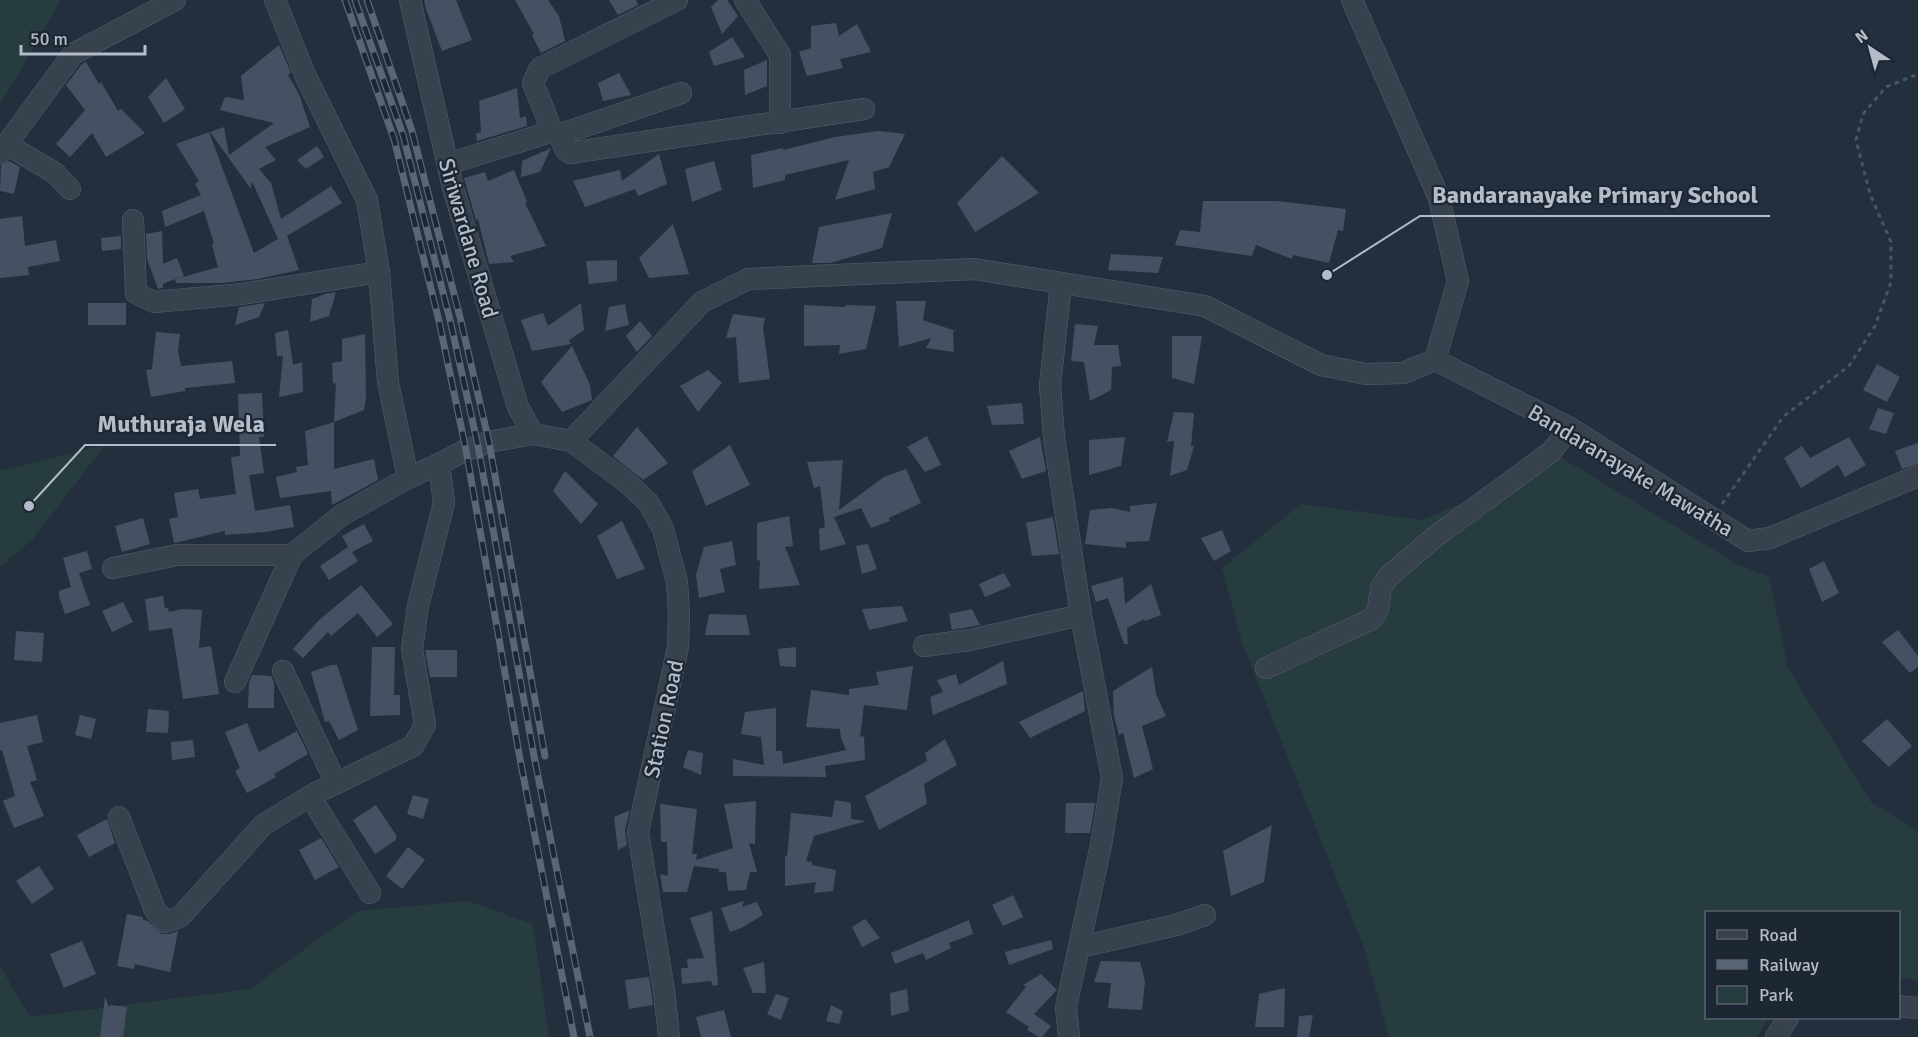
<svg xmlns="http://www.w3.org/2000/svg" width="1918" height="1037" viewBox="0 0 1918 1037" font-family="Signika,sans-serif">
<rect width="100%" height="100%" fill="#242f3e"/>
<g fill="#263c3f">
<path d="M0,0h61l-61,105z"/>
<path d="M105,445l-73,95 -32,27v-96z"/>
<path d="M1557,455l182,110 30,12 19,91 83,134 47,29v149l-19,-3 -1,-65h-192v106h62l-11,19h-368l-25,-90 -122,-305 -20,-74 79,-64 120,16 114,-46z"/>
<path d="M468,901l65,23 16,113h-549v-71l30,51 220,-28 107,-78z"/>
</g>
<g fill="#455162">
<path d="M424,0h32l16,40 -30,11 -16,-42z"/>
<path d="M515,0h33l11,16 6,25 -24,12 -9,-18 2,-1z"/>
<path d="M609,0h27l2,5 -20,10z"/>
<path d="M718,0h9l11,16 -16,18 -11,-27z"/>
<path d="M836,23l3,13 18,-12 14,28 -31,7 3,9 -36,8 -8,-24 12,-4v-22z"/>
<path d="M732,37l13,20 -31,9 -5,-14z"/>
<path d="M279,45l12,28 -3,2 11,19 11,33 -45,20 11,13 -17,9 12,14 10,36 50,-33 11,17 -55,33 12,34 -41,9 -36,4h-46l-1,-4 -12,5v4l-5,1 -11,-30 -1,-25 16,-3 1,33 14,-6 7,18 -8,3 42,-12 -6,-22 2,-1 -10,-33 -39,16 -3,-16 39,-16 -6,-11 4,-3 -23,-37 33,-12 45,121 24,-14 -26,-58 -1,8 -41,-57 14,-5 5,28 45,-32 -54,-13 5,-13 19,3 -3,-24z"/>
<path d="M767,60v26l-22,9 -1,-25z"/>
<path d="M86,62l13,22 2,-2 17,29 3,-2 24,24 -39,24 -14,-24 -22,24 -14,-13 29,-34 -19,-25 16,-21z"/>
<path d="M619,73l12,22 -28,6 -5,-18z"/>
<path d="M166,78l19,31 -21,14 -16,-26z"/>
<path d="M517,88l3,30 6,-2 1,10 -50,15 -1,-7 5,-2 -2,-31z"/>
<path d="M879,131l26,3 -16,33 -16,5 2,17 -40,11 14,-40 -64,15v5l-32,8 -2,-33 32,-7v2l52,-13z"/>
<path d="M317,146l7,11 -18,12 -9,-9z"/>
<path d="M551,148l-11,24 -19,5 1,-16z"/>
<path d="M659,154l8,30 -29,12 -3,-7 -50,18 -12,-26 47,-11 2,11z"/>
<path d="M1002,156l37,37 -64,39 -18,-29z"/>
<path d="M9,161l11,6 -6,27 -14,-3 1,-26z"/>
<path d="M714,161l8,29 -30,12 -7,-33z"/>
<path d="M514,170l13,32 -2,1 21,43 -36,10 4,6 -25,2 -11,-45 -2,1 -12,-42 21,-6 3,9z"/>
<path d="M1203,201h74l69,8 -3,22 -5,-1 -9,33 -36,-8 -1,4 -36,-14 -4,11 -77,-11 5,-15 20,2z"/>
<path d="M892,213l-10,35 -52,15h-18l7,-36z"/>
<path d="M22,216l3,30 31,-6 4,21 -32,6 1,8 -29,3v-59z"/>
<path d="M673,224l16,50 -40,4 -10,-20z"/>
<path d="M121,236v13l-19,2 -1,-13z"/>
<path d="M1111,254l52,3 -5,16 -50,-3z"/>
<path d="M617,260v21l-28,3 -3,-23z"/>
<path d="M336,292l-7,24 -19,6 2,-23 13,-5z"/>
<path d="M896,301h30l-3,19 33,11 -3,1 1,20 -28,-4 5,-10 -32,9z"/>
<rect x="88" y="303" width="38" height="22"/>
<path d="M265,303l-6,14 -24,8 4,-18z"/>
<path d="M581,303l3,27 -15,10 2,4 -39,7 -11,-31 22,-7 5,13z"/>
<path d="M625,304l4,21 -24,6 4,-24z"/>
<path d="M804,305l41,2 1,-2 30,1 -10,43 -27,5 1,-9 -36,1z"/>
<path d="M733,314l32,4 -2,10 7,51 -31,4 -3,-46 -10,1z"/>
<path d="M640,321l12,15 -15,16 -11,-16z"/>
<path d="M1075,324l23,2 -4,19h24l3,21 -9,1 -1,23 -21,11 -6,-39 -13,-1z"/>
<path d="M288,330l5,35 9,-3 1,30 -24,5 4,-41h-6l-2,-23z"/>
<path d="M156,332l24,2 -2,17 3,15 51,-5 3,22 -50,5v3l-34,6 -5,-27 6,-1z"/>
<path d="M365,334l1,64 -2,12 -30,12 2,-39 -3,1 -1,-21 10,-2v-22z"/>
<path d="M1172,336h30l-8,48 -22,-6z"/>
<path d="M572,346l18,39 2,15 -30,12 -21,-30z"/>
<path d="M1877,364l23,13 -13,25 -24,-12z"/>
<path d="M708,370l14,13 -24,29 -18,-26z"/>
<path d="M262,393l2,44h-5l5,36 -15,2 6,36 35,-6 4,22 -29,5 -40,3v-4l-51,12 -5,-24 9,-2 -4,-24 24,-4 2,10 36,-5 -5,-37 9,-1 -2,-62z"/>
<path d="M1022,403l2,21 -32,1 -5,-19z"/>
<path d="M1878,408l16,5 -8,21 -17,-5z"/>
<path d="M1174,412l20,1 -3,33h3l-7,24 -17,6 4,-35 -7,1z"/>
<path d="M334,422v47l40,-10 4,21 -46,25 -1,-14 -51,7 -4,-21 21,-5 -1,-5 12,-2 -3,-34z"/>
<path d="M637,427l31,36 -25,17 -30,-24z"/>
<path d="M927,436l14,29 -16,7 -18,-25z"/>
<path d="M1040,437l6,34 -24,8 -13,-28z"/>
<path d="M1125,437l-4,29 -32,9v-35z"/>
<path d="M1849,437l17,28 -21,12 -7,-12 -37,23 -17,-30 18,-12 8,12z"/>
<path d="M1918,443v21l-16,5 -7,-18z"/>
<path d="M730,445l20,40 -44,21 -14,-35z"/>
<path d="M843,460l-4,50 45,-33 22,-8 15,34 -32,15 1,3 -19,7 -10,-20 -27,9 12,27 -26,7 -1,-22 6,-2 -5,-41 -6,2 -7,-26z"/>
<path d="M565,471l33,33 -17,20 -28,-33z"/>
<path d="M1157,503l-8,38 -23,1v6l-41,-4 5,-34 22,-2 18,4v-6z"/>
<path d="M789,516l4,30 -8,1 15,38 -41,4 1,-29 -3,1v-38z"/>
<path d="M1053,517l6,37 -27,2 -6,-33z"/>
<path d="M143,518l7,26 -28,8 -7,-26z"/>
<path d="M622,521l23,48 -28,10 -20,-43z"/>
<path d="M364,524l9,17 -21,11 6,9 -29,19 -9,-14 28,-19 2,3 -8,-14z"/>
<path d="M1222,530l9,21 -17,10 -13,-23z"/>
<path d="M732,541l4,24 -16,4 5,23 -26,6 -3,-23 8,-28z"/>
<path d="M868,544l9,25 -15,5 -6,-28z"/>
<path d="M87,551l5,18 -13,4 11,32 -25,9 -6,-18v-5l12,-4 -8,-29z"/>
<path d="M1824,561l15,32 -17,9 -13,-33z"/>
<path d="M1004,573l7,13 -26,11 -6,-13z"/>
<path d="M1123,577l2,27 26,-20 10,31 -16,6 -1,-2 -17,9 1,16h-4l-16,-46 -12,4 -5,-16z"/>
<path d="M361,585l32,39 -16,13 -19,-24 -27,23 -3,-4 -25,26 -10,-9 25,-28z"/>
<path d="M163,596l2,12h3l1,4 13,-3 20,1 -3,38 12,-2 8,48 -36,5 -11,-71 -23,3 -4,-32z"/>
<path d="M123,602l10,20 -21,10 -10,-21z"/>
<path d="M902,606l6,15 -39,9 -7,-21z"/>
<path d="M972,609l8,16 -28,5 -3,-16z"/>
<path d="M709,614l37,1 4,20h-45z"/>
<path d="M1898,630l20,26v11l-8,6 -28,-31z"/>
<path d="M16,631l28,2 -2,29 -28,-2z"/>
<path d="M372,647h23l-1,48h6v20l-30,1z"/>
<path d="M796,647v20l-16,-1 -2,-17z"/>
<path d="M425,650h32v27h-27z"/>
<path d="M1003,661l4,23 -74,31 -3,-18 13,-5 -6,-12 19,-6 3,11z"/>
<path d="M331,665h6l21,65 -19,10 -10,-19 -4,1 -14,-50z"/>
<path d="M913,666l-6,44 -43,-5 -4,32 4,-1 1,24 -40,6 1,11 -93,-1v-17l31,6 -3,-28 -20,-3 4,-22 31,-4v43h6l1,13 63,-14 -5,-12 -1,-9 -34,-2 5,-37 38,5v-6l30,-4 -3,-13z"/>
<path d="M1152,667l4,27 10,22 -24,10 11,43 -19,9 -11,-45 -4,2 -5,-19 -1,-25z"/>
<path d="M252,675l19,1 3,6v26h-26l1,-25z"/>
<path d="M1083,691l2,20 -55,27 -11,-16z"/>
<path d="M148,709l21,2 -1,22 -22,-1z"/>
<path d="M37,715l6,27 -16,4 10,34 -7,2 14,34 -30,12 -11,-27 12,-5 -13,-46 -2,1v-28z"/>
<path d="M80,715l16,4 -5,20 -16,-4z"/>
<path d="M1887,719l25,27 -23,21 -27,-26z"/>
<path d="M247,723l12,29 38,-21 11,23 -34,20 2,3 -29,16 -12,-22 5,-3 -15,-36z"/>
<path d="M945,739l12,26 -33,19 3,20 -48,26 -14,-34 62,-35 -2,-8z"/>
<path d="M193,740l2,17 -23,3 -1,-18z"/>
<path d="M688,750l15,3 -2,22 -18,-8z"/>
<path d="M413,795l16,4 -6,20 -16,-5z"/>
<path d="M835,800l16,3v16l15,2 -52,15 -8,25 6,1v3l24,5 -3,21 -19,2 2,-11 -31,4v-30l2,1 4,-44 41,4z"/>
<path d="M756,801l-1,43 -6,-1 8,29h-7l-4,18 -18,1 -2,-19h-7v-3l-25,-3 -7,26h-24l-3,-18 8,2 -1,-34h-6l-1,-38 37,5 -5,45h5l-1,6 37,-12 -9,-44z"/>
<path d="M1066,803h29l-5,30h-25z"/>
<path d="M376,805l20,30v5l-21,14 -22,-34z"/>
<path d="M630,810l-5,20 2,15 -9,5 -4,-33z"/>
<path d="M107,819l8,24 -26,14 -12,-22z"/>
<path d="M1272,825l-8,57 -33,14 -8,-45z"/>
<path d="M321,838l18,29 -24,13 -16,-30z"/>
<path d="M408,847l17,13 -23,29 -16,-13z"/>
<path d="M39,866l15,23 -22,15 -16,-23z"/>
<path d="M1013,895l10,22 -20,9 -11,-21z"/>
<path d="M744,901l-2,6 15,-5 6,13 -22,13 -11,4 -9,-24z"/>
<path d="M712,911l6,74 -5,1 -2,-5 -29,3 -1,-16h7l-1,-9 17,-1 -14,-40z"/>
<path d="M127,914l16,3v3l5,1 14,13h8l8,-3 -8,41 -35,-8 -1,5 -17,-3z"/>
<path d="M865,919l15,19 -18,9 -10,-20z"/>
<path d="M969,920l4,14 -24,9 2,5 -25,12 -3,-7 -28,11 -4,-11z"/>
<path d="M1051,940l2,9 -44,16 -4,-13z"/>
<path d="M82,941l14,33 -32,14 -14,-34z"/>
<path d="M1101,961l39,1 5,19 -3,29 -34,-2 3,-25 -17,-1z"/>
<path d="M764,962l2,31h-13l-10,-25z"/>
<path d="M1041,974l16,16 -23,24 17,12 -9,11h-3l-12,-7 2,-3 -23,-15 20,-25 -3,-2z"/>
<path d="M649,977l4,28 -24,4 -4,-29z"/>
<path d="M1285,988l-1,39h-29l4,-33z"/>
<path d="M907,989l2,22 -18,5 -1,-23z"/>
<path d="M776,994l13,4 -8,22 -14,-6z"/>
<path d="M105,997l4,10 1,-2 17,2 -4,30h-23z"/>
<path d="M831,1005l12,6 -4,13 -13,-3z"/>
<path d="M724,1010l7,27h-30l-5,-20z"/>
<path d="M1313,1015l-4,22h-12l2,-21z"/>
</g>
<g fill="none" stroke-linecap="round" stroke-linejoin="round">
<g stroke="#565f6c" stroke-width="22">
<g id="minor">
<path d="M275,0l30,75 62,125 12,72 9,110 20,96"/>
<path d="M410,0l43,188 65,219 15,27 38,7 53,39 24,22 15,27 14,53 2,32 -1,33 -40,185 26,159 5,46"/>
<path d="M745,0l35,55v68"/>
<path d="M1352,0l87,198 19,83 -23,79 135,68 178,113 22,-3 148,-62"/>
<path d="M553,133l-20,-50 7,-15 137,-68"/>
<path d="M559,135l122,-42"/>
<path d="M6,144l49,29 15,16"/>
<path d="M0,153l73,-99 102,-54"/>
<path d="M448,164l99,-31h6l6,2 7,15 4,3 294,-44"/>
<path d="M133,220l3,73 18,9 88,-8 137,-22"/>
<path d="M1061,284l-11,101 4,53 27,177 31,163 -11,67 -35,162 3,30"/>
<path d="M571,441l131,-139 46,-23 226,-10 231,37 116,59 45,9 37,-1 32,-13"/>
<path d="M113,568l64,-13h115l50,-40 66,-37 31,-14 27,-14 23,-8 44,-8"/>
<path d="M924,646l46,-6 111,-25"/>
<path d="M1266,668l106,-49 6,-10 3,-21 8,-12 47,-40 115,-84 19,-24"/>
<path d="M283,671l53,112"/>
<path d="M235,682l57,-127"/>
<path d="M310,796l60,97"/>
<path d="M119,817l36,93 11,12 14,-5 83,-92 47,-29 103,-50 12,-21 -13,-76 6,-43 26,-103 -5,-39"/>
<path d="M1080,947l96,-22 29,-10"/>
<path d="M1898,1006l20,2"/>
<path d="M1776,1037l12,-19"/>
</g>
</g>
<path stroke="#44595c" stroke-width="3" stroke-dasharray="4.5 4.5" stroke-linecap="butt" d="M1722,504l61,-87 66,-51 26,-40 16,-44v-40l-21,-48 -14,-54 7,-26 23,-27 32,-13"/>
<use href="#minor" stroke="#38414e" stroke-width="21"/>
<g stroke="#5a6575" stroke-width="7">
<g id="rail">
<path d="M345,0l49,139 45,182 27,129 54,309 54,278"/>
<path d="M355,0l48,135 47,185 28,126 56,310 56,281"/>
<path d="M367,0l45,131 48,186 29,125 56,314"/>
</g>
</g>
<use href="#rail" stroke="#1d2633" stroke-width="4.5" stroke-dasharray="14" stroke-linecap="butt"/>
</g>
<g text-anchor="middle" stroke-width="4.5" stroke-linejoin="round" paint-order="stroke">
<g font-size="22" fill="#b4bcc9" stroke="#1d2633">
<text transform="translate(469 238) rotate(74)" y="8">Siriwardane Road</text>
<text transform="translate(1631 470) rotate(31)" y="8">Bandaranayake Mawatha</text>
<text transform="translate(663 719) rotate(-78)" y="8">Station Road</text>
</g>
</g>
<path fill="none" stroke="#b4bcc9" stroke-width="2" d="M1327 275L1420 216H1770M29 506L85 445H276"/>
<g fill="#b4bcc9" stroke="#1d2633" stroke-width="2">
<circle cx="1327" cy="275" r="6"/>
<circle cx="29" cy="506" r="6"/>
</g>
<g font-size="24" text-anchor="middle" font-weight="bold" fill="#b4bcc9" stroke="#1d2633" stroke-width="4.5" stroke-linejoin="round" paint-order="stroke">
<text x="1595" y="203">Bandaranayake Primary School</text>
<text x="181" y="432">Muthuraja Wela</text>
</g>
<rect x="1705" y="911" width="195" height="108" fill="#1d2633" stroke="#59626f" stroke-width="1.5"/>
<rect x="1717" y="930" width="30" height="9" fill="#38414e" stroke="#59626f" stroke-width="1.5"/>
<text x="1759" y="941" font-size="18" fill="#b4bcc9">Road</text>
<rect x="1717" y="960" width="30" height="9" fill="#5a6575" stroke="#59626f" stroke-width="1.5"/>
<text x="1759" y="971" font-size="18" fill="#b4bcc9">Railway</text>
<rect x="1717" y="986" width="30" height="18" fill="#263c3f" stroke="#59626f" stroke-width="1.5"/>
<text x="1759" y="1001" font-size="18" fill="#b4bcc9">Park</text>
<g transform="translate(1870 48) rotate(324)" stroke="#1d2633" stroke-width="4.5" paint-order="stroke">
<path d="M0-4.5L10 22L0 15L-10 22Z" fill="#b4bcc9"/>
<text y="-9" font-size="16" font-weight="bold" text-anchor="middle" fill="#b4bcc9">N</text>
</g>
<path d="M21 45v9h124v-9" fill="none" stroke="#b4bcc9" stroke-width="3"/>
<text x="30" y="45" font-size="18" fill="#b4bcc9" stroke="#1d2633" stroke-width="4.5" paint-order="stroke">50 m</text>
</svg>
